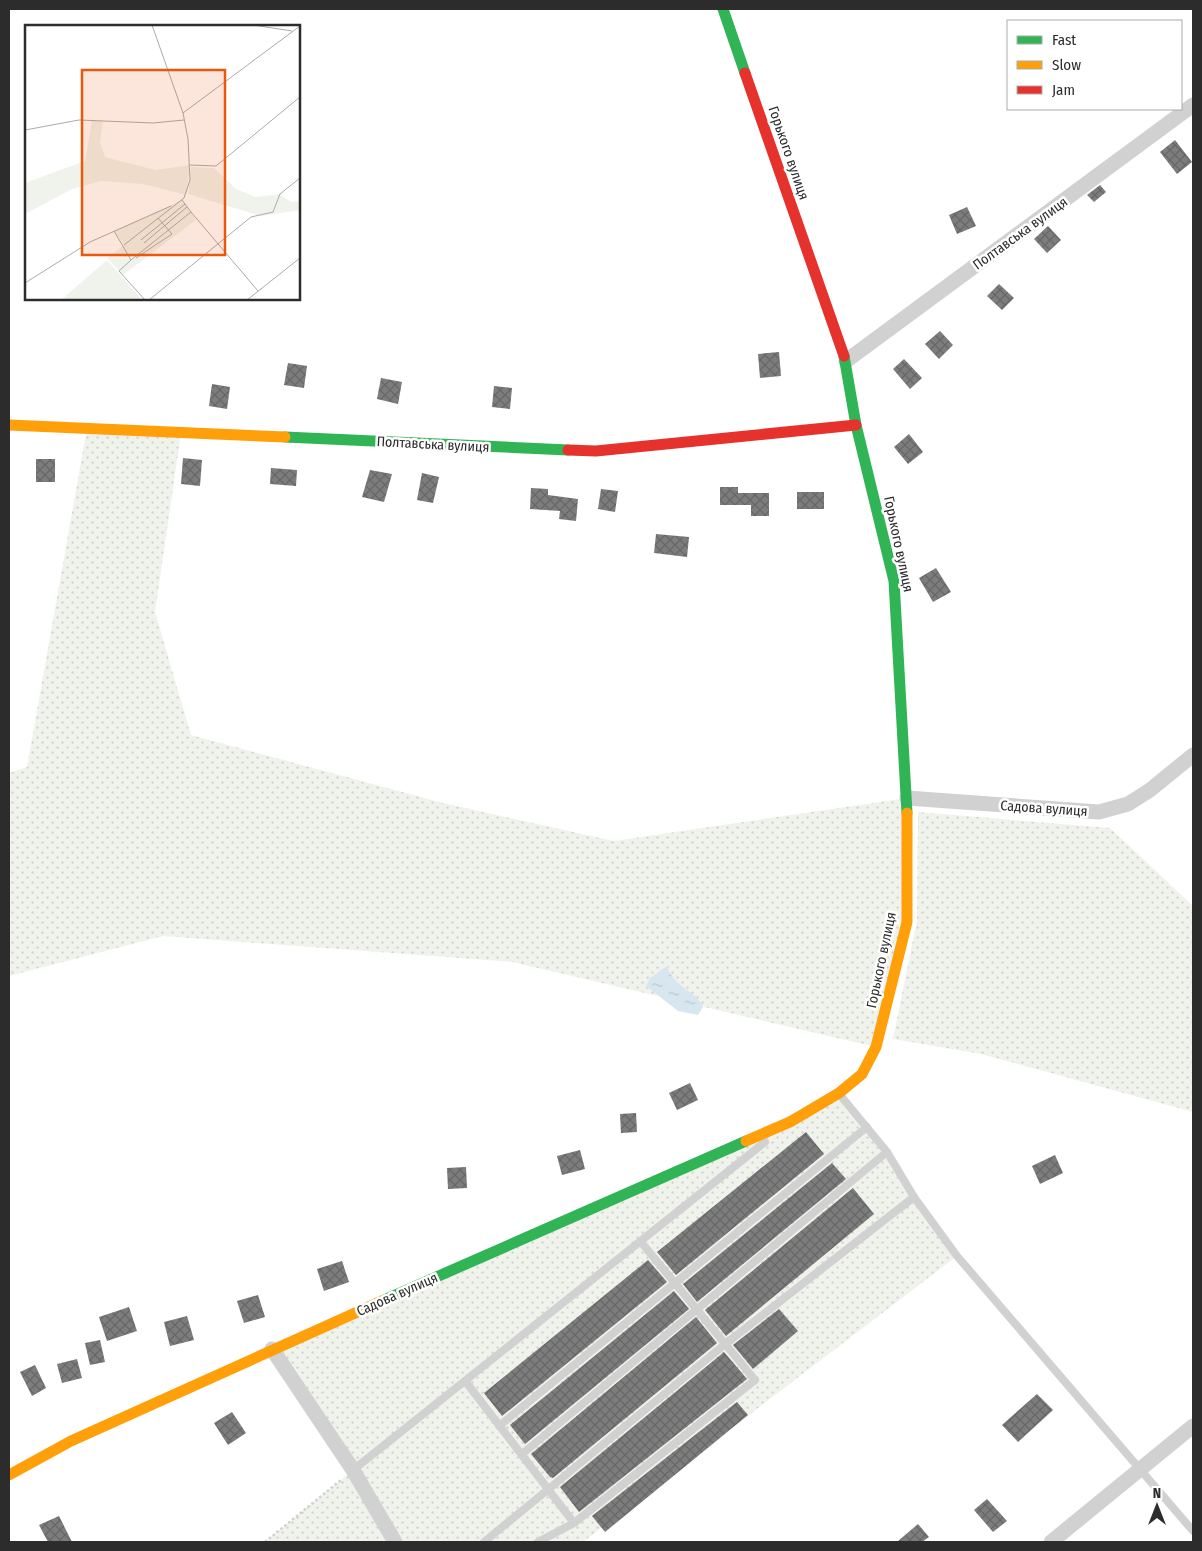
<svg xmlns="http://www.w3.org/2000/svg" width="1202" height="1551" viewBox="0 0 1202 1551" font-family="'Fira Sans Condensed',sans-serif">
<defs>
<pattern id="grass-dots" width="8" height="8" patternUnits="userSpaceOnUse" patternTransform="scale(1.25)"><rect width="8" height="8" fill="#f0f3eb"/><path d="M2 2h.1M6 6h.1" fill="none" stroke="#ced0ca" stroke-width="1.8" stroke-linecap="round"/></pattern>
<pattern id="water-ripples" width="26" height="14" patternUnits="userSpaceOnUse" patternTransform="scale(1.25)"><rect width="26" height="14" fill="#d8e7ef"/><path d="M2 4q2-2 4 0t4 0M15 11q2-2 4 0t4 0" fill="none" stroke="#bac6cd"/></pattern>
<pattern id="building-cross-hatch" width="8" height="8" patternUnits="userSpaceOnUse" patternTransform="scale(1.25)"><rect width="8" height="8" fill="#7d7d7d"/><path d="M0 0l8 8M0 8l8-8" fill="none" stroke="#676767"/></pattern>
</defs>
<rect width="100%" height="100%" fill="#fff"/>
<g fill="url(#grass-dots)">
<path d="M87,428l94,5 -26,179 36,123 252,68 171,38 293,-43v124l-31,125 -364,-85 -349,-26 -154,40v-203l18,-6z"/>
<path d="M918,812l192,16 83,78v206l-212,-58 -88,-15 24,-119z"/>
<path d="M839,1093l48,59 70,104 -374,286h-318l88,-72 -81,-121z"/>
</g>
<path fill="url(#water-ripples)" d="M667,966c8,23 28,23 36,41l-5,8 -20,-4 -32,-25 4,-8z"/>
<g fill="url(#building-cross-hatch)">
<path d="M1175,140l17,22 -15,12 -17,-22z"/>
<path d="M1100,185l6,7 -12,10 -7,-7z"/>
<path d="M967,207l9,19 -19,8 -8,-19z"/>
<path d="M1048,226l13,14 -14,13 -13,-14z"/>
<path d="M999,284l15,14 -12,12 -15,-14z"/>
<path d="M940,331l13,14 -14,14 -14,-15z"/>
<path d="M779,352l2,24 -21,2 -2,-24z"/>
<path d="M904,359l18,19 -12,11 -17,-20z"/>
<path d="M288,363l19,3 -3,22 -20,-3z"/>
<path d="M381,378l21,4 -4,22 -21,-5z"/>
<path d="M212,384l18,3 -3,22 -18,-3z"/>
<path d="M494,386l18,2 -2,21 -18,-2z"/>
<path d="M909,434l14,18 -15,12 -14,-17z"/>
<path d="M183,458l19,2 -2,26 -19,-2z"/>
<rect x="36" y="459" width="19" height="23"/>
<path d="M271,468l26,2 -1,16 -26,-2z"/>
<path d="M370,470l22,4 -8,28 -22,-5z"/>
<path d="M422,473l17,4 -6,26 -16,-3z"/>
<path d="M720,487h18v6h31v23h-18v-11h-31z"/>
<path d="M531,488l17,1v6l30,4 -2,22 -17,-2 1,-8 -30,-2z"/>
<path d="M601,489l17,2 -3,21 -17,-3z"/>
<rect x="797" y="492" width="27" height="17"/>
<path d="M656,534l33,3 -2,20 -33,-4z"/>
<path d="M936,568l15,24 -18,10 -14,-24z"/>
<path d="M690,1083l8,17 -21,10 -8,-17z"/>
<path d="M636,1113l1,19 -16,1 -1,-19z"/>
<path d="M806,1132l18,22 -148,121 -19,-23z"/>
<path d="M580,1150l5,19 -23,6 -5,-19z"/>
<path d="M1055,1155l8,18 -23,11 -8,-18z"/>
<path d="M832,1163l14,16 -149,123 -14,-18z"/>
<path d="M466,1167l1,21 -19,1 -1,-21z"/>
<path d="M853,1188l21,26 -148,122 -21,-26z"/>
<path d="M648,1260l19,22 -165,134 -18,-23z"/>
<path d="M342,1261l7,21 -25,9 -7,-22z"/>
<path d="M674,1291l15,18 -164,135 -15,-19z"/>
<path d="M258,1295l7,22 -21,6 -7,-22z"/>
<path d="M129,1307l8,24 -30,10 -8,-24z"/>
<path d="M779,1309l19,22 -45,38 -20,-24z"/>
<path d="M187,1316l7,24 -24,6 -6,-24z"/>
<path d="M696,1317l21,26 -164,135 -3,-1 -19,-23z"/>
<path d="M100,1340l5,22 -15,3 -5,-22z"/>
<path d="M724,1352l23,27 -168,133 -19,-25z"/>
<path d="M77,1359l5,19 -20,5 -5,-19z"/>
<path d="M35,1365l11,23 -14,8 -12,-24z"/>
<path d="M1037,1394l16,16 -35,32 -16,-17z"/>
<path d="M737,1402l11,13 -143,117 -13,-16z"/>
<path d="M232,1412l14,21 -18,12 -14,-22z"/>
<path d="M987,1499l20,22 -14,11 -19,-22z"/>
<path d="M59,1516l13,26h-24l-9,-17z"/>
<path d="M918,1524l11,13 -7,5h-25z"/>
</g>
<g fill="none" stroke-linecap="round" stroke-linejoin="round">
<path stroke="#d1d1d1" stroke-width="2.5" stroke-dasharray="2.5 2.5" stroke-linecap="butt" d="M265,1542l76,-62"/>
<g stroke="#d1d1d1" stroke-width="8">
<path d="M914,1197l43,59 236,275"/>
<path d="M466,1382l108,141"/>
<path d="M499,1426l368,-299"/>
<path d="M522,1454l365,-302"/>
<path d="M353,1470l412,-328"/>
<path d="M484,1542l240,-197 190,-148 -27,-45 -47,-57"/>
<path d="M538,1542l36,-19 181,-143 -114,-138"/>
</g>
<g stroke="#d1d1d1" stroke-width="15">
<path d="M846,361l347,-256"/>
<path d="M907,798l192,14 29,-8 22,-14 43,-35"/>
<path d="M272,1349l81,121 42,72"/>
<path d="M1051,1542l142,-116"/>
</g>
<g stroke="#30b455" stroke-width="11">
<path d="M723,9l22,64"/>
<path d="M844,356l12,69 38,156 13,232"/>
<path d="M285,437l283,13"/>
<path d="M384,1300l362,-159"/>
</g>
<g stroke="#ff9f0a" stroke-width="11">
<path d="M9,425l276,12"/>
<path d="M746,1141l44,-19 49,-29 23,-19 14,-27 31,-125v-109"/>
<path d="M9,1475l62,-34 313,-141"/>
</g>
<g stroke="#e5322d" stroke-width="11">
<path d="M745,73l99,283"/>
<path d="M568,450l28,1 260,-26"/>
</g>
</g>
<g text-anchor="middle" stroke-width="5" stroke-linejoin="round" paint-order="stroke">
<g font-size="14" fill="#2c2c2c" stroke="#fff">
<text transform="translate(789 153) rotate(71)" y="5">Горького вулиця</text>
<text transform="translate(1020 233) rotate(-36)" y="5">Полтавська вулиця</text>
<text transform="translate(433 444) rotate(3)" y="5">Полтавська вулиця</text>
<text transform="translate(899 544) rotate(78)" y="5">Горького вулиця</text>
<text transform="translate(1044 808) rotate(4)" y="5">Садова вулиця</text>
<text transform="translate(881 960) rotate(-78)" y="5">Горького вулиця</text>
<text transform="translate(397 1294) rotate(-24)" y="5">Садова вулиця</text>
</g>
</g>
<g transform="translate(25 25)">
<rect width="275" height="275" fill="#fff"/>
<path d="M67,96h11l-3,22 5,14 50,13 35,-5 -4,30 -43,-11 -42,-3 -29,8 -47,25v-31l60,-22zM166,142l23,1 22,21 20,8 24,-3 11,8 9,-1v9l-39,6 -73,-22zM157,175l14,20 -73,55 -16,-17 17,-13 -10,-14zM82,235l35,40h-81z" fill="#f0f3eb"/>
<path fill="none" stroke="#ababab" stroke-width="1" d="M228,0l39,6M158,88l117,-87M0,105l54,-10 74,3 31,-3M165,140l26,1 84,-69M166,187l67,79M89,206l17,29 -12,11 26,29M116,215l44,-36M119,218l43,-36M99,220l60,-47 6,-18 -2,-41 -5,-26 -31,-88M111,233l36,-24 -14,-16M106,235l60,-48 -9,-12M0,258l65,-41 81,-36M124,275l102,-83 22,-5 7,-18 20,-16M222,275l53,-42"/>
<path fill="#e8590c" fill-opacity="0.15" stroke="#e8590c" stroke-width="2.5" d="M57,45h143v185h-143z"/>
<rect width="275" height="275" fill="none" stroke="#2c2c2c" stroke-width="2.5"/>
</g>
<rect width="1202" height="1551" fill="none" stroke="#2c2c2c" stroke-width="20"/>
<rect x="1007" y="20" width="175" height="90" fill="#ffffff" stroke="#ababab"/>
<rect x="1017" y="36" width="25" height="8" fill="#30b455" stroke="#ababab"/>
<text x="1052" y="45" font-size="15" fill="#2c2c2c">Fast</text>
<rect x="1017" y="61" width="25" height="8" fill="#ff9f0a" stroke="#ababab"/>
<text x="1052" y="70" font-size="15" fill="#2c2c2c">Slow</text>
<rect x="1017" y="86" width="25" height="8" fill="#e5322d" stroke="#ababab"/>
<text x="1052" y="95" font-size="15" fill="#2c2c2c">Jam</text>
<g transform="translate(1157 1506)" stroke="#ffffff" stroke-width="4" paint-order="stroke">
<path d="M0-4L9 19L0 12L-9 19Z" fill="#2c2c2c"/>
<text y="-8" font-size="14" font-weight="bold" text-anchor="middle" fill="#2c2c2c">N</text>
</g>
</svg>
